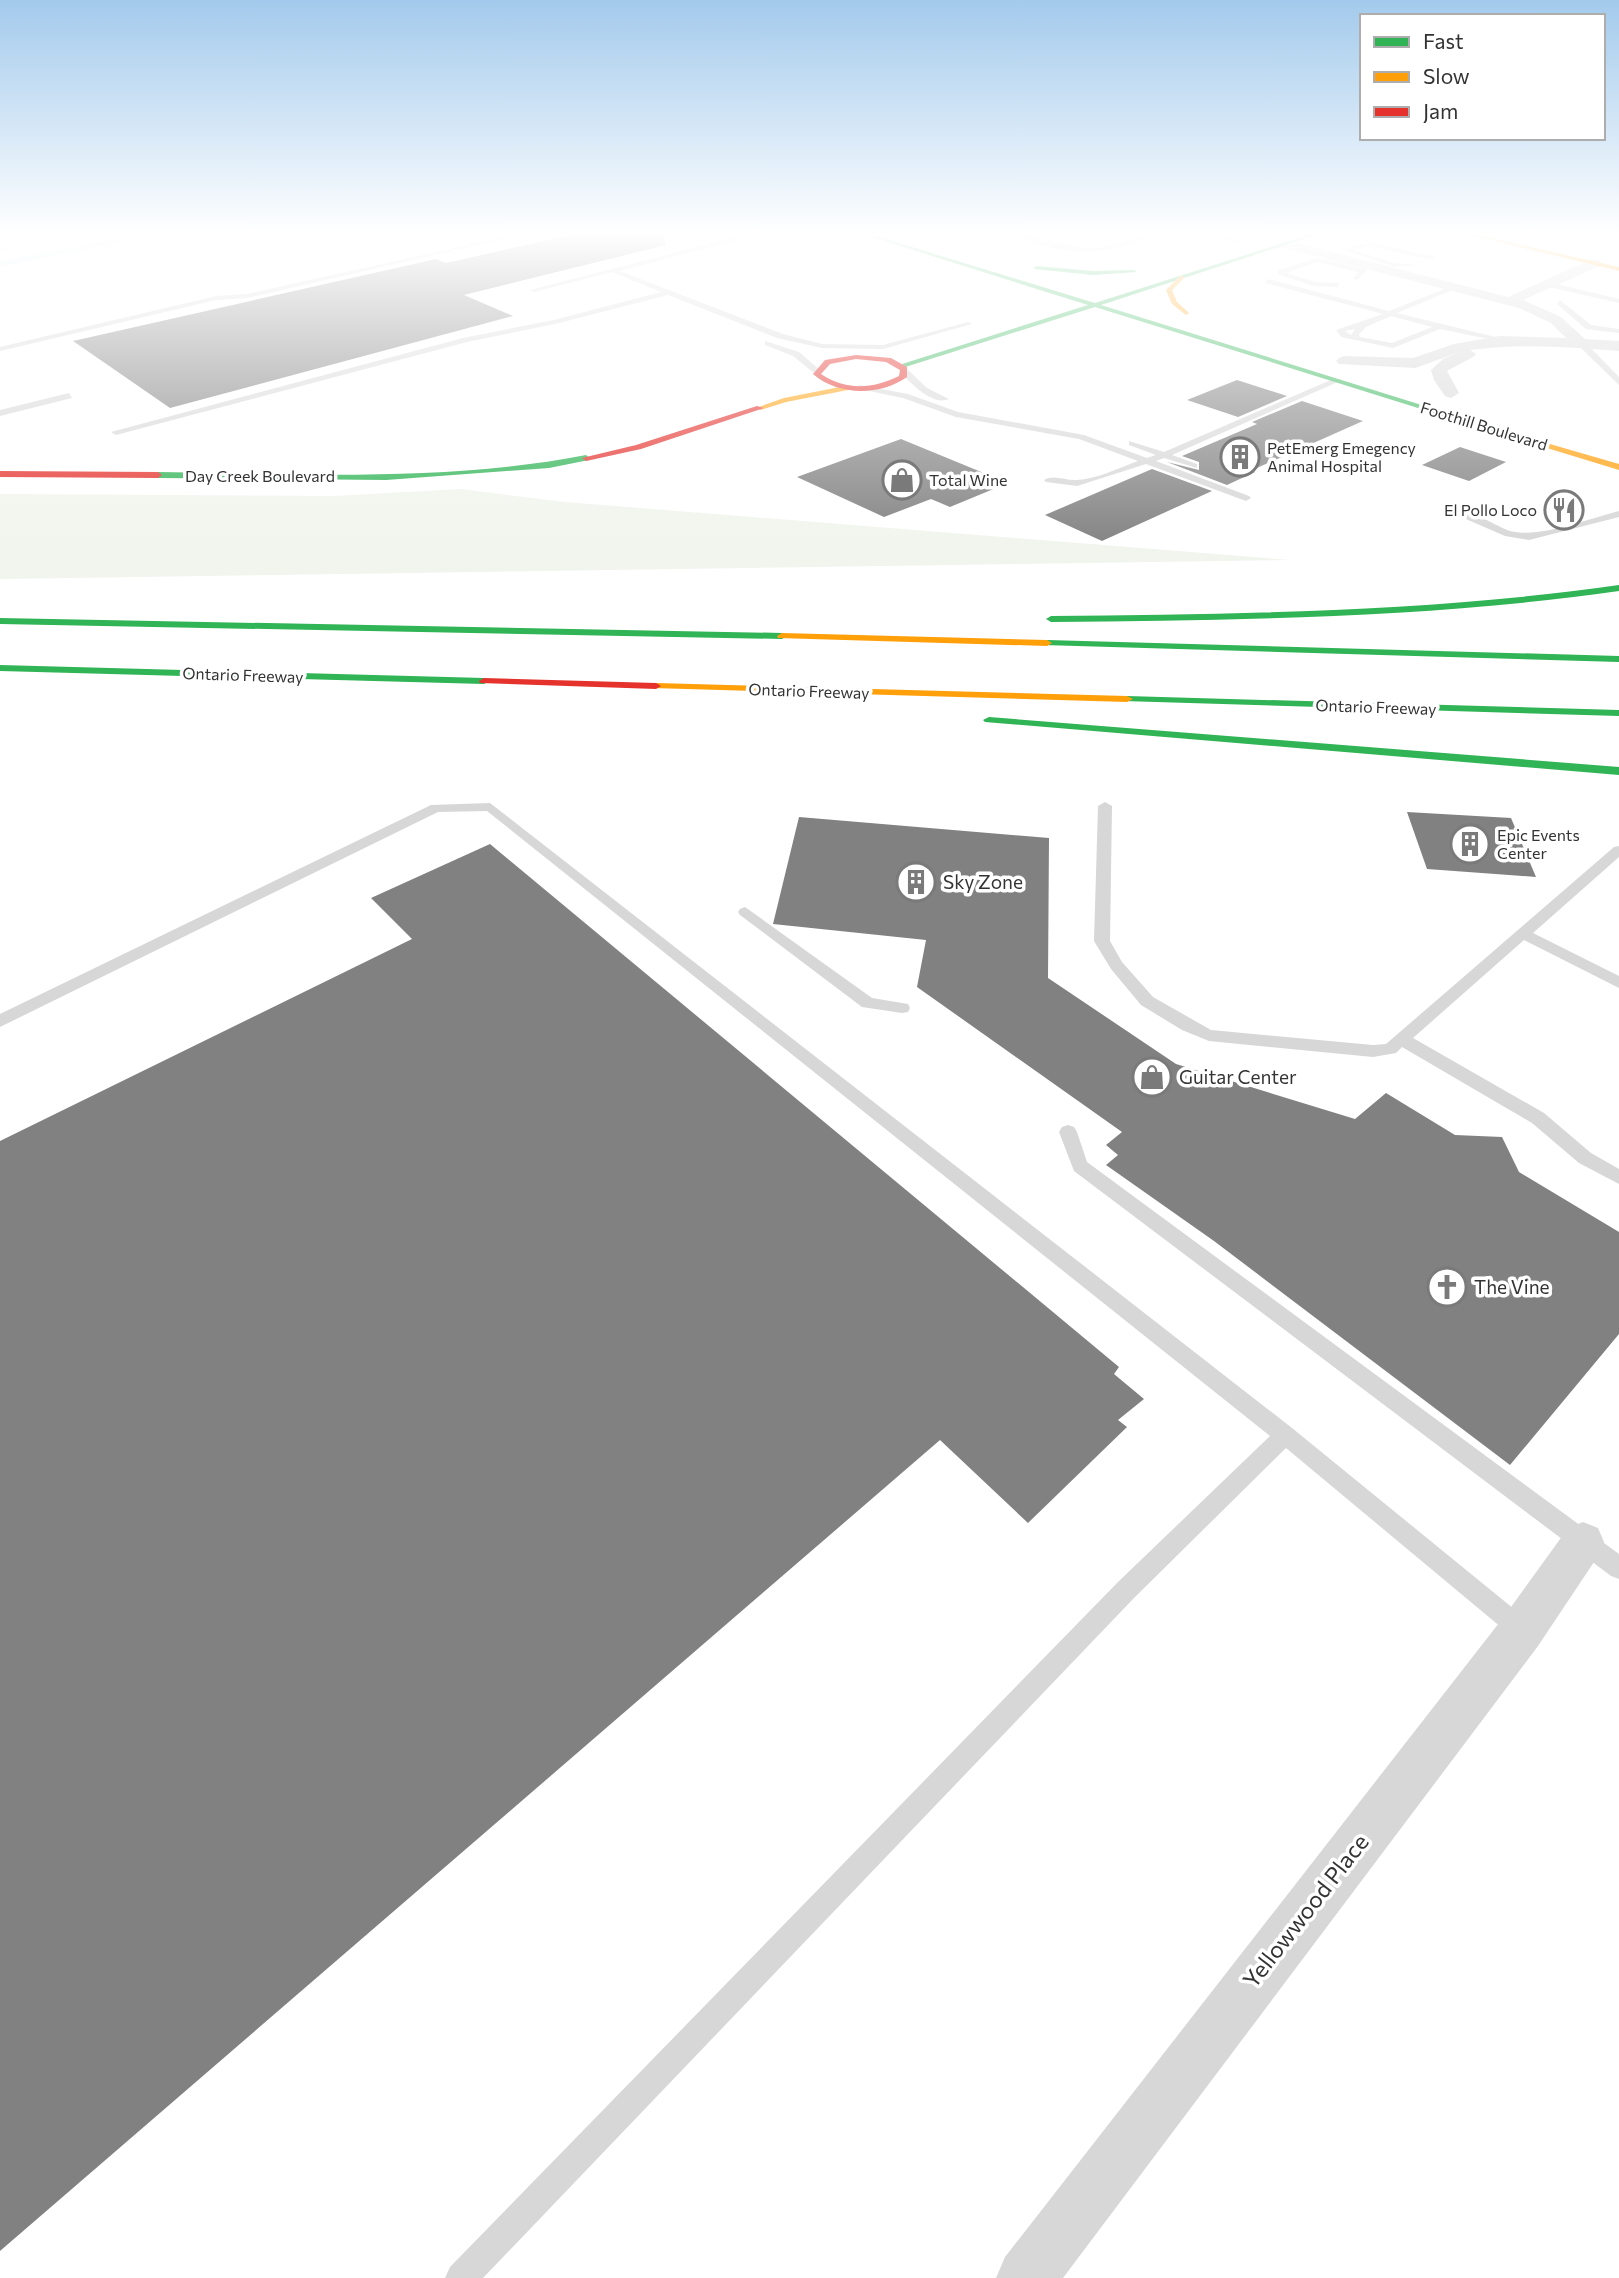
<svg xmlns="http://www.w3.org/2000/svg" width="1619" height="2278" viewBox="0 0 1619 2278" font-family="Commissioner,sans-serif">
<rect width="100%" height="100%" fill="#fff"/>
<g fill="#f1f5ed">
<path d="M0,235h93l-93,17z"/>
<path d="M461,489l104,13 725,58 -1290,19v-85l334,2z"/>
</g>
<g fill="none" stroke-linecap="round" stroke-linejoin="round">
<path stroke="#ddebf3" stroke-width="4.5" d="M0,264l148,-29"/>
</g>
<g fill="#818181">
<path d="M570,235h94l2,10 -202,50 49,21 -343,92 -97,-67 363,-82 10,4z"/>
<path d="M1237,380l50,16 -49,21 -51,-17z"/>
<path d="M1302,401l61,20 -113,50 5,1 -28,13 -60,-23 32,8v-8l-17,-6 75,-32 -5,-2z"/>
<path d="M901,439l107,44 -58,24 -19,-8 -47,18 -87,-40z"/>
<path d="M1460,447l46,15 -37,19 -47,-16z"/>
<path d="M1152,469l60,22 -110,50 -57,-26z"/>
<path d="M1407,812l104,6 25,59 -109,-8z"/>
<path d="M799,817l250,21 -1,140 128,86 179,55 31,-26 69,42 47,2 17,35 100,60v102l-109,131 -296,-224 -108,-76 12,-10 -12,-10 16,-13 -205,-145 9,-47 -153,-16z"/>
<path d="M490,844l629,523 -5,7 30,25 -26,21 9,7 -99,96 -88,-83 -940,811v-1110l412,-202 -41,-41z"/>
</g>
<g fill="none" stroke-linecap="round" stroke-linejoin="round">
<g fill="#d7d7d7" fill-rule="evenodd">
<path d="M512,235h10l-275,63 -31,2 -216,51v-4l216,-51 31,-2z"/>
<path d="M1014,235c27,-2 53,15 81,13 20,-1 38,-14 58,-13 -41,22 -98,21 -139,0z"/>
<path d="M1210,235h9l20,6 -3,2z"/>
<path d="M736,237l2,3 -118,31 163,63 39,10 61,1 85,-23 4,2 -89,25 -61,-1 -45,-10 -109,-43 -113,29 -88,18 -351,93 -5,-3 352,-94 91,-18 107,-28 -49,-20 -78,20 -4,-2z"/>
<path d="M1368,242l64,14 3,2 -3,2 -64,-14 -15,4 42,13 23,2 -23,2 -52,-17z"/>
<path d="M1317,258l48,11 1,2 -9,9 -4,-2 5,-6 -41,-10 -31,11 29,9 25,1 -3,4 -23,-1 -37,-12 2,-4z"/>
<path d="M1268,279l121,32 68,-27v4l-60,25 115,28 -4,2 -68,-14 -47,19 -52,-11 -5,-7 47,-16 -118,-31zM1391,316l41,11 -40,16 -32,-6 -1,-3 7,-7zM1355,329l-4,6 -6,-4z"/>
<path d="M1548,282l71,17v4l-74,-17z"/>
<path d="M1560,300l31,25 28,4v4l-33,-4 -29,-25z"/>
<path d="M765,341l34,11 22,19 -7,2 -21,-17 -28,-11z"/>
<path d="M1580,343h6l33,34v8l-39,-38z"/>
<path d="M902,370h6l19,18 22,11c-16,7 -36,-14 -47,-25z"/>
<path d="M1333,379l7,2 -168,74 25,9v4l-33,-10 -8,3 93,35 2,2 -5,3 -100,-37 -69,22 -31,-4 -2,-2c10,-6 22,1 33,0 20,-1 42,-12 61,-19l-59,-22 -123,-22 -53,-19 -48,-10 4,-3 49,9 50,18 126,23 63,23 9,-3 -27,-10v-4l35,11z"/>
<path d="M69,393l3,5 -72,18v-6z"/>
<path d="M1619,511v6l-90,23 -24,-4 -46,-20c12,-8 38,11 51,15 29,8 80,-13 109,-20z"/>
<path d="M1105,802l7,4 -2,135 12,21 31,35 58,33 162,15 13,-1 228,-197 5,-1v11l-86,76 86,43v12l-95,-48 -111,98 131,75 47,40 28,16v15l-40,-21 -47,-40 -130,-76 -6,6 -23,4 -164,-16 -27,-11 -41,-25 -30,-36 -17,-28 4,-135z"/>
<path d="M490,803l802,625 238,194 4,8 -4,8 -8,4 -8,-4 -228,-190 -152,150 -651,680h-38l5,-11 668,-685 152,-146 -783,-625 -49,1 -438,215v-13l431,-209z"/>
<path d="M745,907l127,91 36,6 2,4 -2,4 -6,1 -40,-6 -122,-92 -2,-3 2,-3z"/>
<path d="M1068,1125l6,2 3,5 10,30 532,392v25l-8,-3 -537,-405 -15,-39 3,-5z"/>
</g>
<g fill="#d7d7d7" fill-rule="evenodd">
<path d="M1285,240l223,57 82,-37h10v6l-77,34 38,17 24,22 34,2v10c-50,-4 -99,-8 -149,-1l6,4 -3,3 -26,14 12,22 -8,5 -6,-2 -11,-16 -3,-10 12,-11 17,-7 -45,16 -76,-4 -3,-3 3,-3 5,-2 69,2 41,-14 46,-8 66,2 -15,-15 -32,-15 -239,-61 -1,-3z"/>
<path d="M1583,1522l15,6 6,14 -6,14 -60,90 -475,632h-67l9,-21 501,-643 62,-86z"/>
</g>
<g fill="#30b455" fill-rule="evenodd">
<path d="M865,235h8l222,68 213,-68h8l-215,70 404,126 -7,2 -403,-126 -196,62v-4l189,-60z"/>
<path d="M1036,266l57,5 41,-1 3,2 -44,3 -59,-6z"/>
<path d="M586,455l4,3 -1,2 -40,8 -163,12 -228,-2 -4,-3 4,-3c141,2 289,10 428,-17z"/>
<path d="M1619,585v6c-189,27 -378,29 -568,31l-5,-3 5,-3c190,-2 379,-4 568,-31z"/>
<path d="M0,618l782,15 5,3 -5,3 -782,-15z"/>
<path d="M1047,640l572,16v6l-576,-17v-4z"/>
<path d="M0,665l484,13 5,3 -5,3 -484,-13z"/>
<path d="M1127,696l492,14v6l-496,-15 -2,-2z"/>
<path d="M989,717l630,50v8l-634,-53 -2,-2z"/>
</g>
<g fill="#ff9f0a" fill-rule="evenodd">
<path d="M1469,235h9l141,32v4z"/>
<path d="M1180,276l5,1 -13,13 5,12 12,11 -3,2 -14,-11 -6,-14z"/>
<path d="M850,385l3,4 -67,13 -26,8 -4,-2 28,-10z"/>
<path d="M1498,429l121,35v6l-121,-37z"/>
<path d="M782,633l265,7 5,3 -5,3 -269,-8 -1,-2z"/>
<path d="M656,683l471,13 6,3 -6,3 -475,-14 -1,-2z"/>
</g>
<g fill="#e5322d" fill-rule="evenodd">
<path d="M856,355l35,3 16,9v10c-27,19 -69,19 -94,-3l12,-14zM856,359l30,3 14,8 -1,6c-26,13 -53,15 -78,-2l9,-10z"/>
<path d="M757,406l7,2 -123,41 -55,12 -4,-3 54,-13z"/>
<path d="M0,471l158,1 4,3 -4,3 -158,-1z"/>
<path d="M484,678l172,5 5,3 -5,3 -176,-6 -1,-2z"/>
</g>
</g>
<linearGradient id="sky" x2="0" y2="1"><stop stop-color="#a3caec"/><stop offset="0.42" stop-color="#fff"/><stop offset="1" stop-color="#fff" stop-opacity="0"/></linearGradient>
<rect width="1619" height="554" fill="url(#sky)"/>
<defs>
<g id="building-ring" transform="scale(2.0125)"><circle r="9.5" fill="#fff" stroke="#7a7a7a" stroke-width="1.5"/><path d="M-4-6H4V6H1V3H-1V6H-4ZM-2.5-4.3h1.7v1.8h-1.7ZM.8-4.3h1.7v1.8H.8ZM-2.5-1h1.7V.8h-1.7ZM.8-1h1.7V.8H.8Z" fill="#7a7a7a"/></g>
<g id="shop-ring" transform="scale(2.0125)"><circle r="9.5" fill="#fff" stroke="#7a7a7a" stroke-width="1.5"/><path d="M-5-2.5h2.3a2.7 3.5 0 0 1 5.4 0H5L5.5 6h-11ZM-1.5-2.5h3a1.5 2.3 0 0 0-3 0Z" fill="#7a7a7a"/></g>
<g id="restaurant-ring" transform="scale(2.0125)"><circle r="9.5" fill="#fff" stroke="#7a7a7a" stroke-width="1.5"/><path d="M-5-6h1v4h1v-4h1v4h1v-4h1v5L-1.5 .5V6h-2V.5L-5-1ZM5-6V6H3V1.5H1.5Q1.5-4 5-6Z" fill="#7a7a7a"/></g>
<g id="church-ring" transform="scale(2.0125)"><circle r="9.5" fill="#fff" stroke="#7a7a7a" stroke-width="1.5"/><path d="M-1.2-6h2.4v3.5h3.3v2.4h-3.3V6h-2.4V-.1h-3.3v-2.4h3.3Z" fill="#7a7a7a"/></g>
</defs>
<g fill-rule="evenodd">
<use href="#building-ring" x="1240" y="457"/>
<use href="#shop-ring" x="902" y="480"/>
<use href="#restaurant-ring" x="1564" y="510"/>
<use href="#building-ring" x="1470" y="844"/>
<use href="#building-ring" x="916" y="882"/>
<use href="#shop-ring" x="1152" y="1077"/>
<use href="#church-ring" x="1447" y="1287"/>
</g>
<g text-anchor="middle" stroke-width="7" stroke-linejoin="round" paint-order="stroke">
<g font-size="16" fill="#333" stroke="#fff">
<text transform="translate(1484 426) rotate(17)" y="6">Foothill Boulevard</text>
<text x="260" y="482">Day Creek Boulevard</text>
<text transform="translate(243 675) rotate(2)" y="6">Ontario Freeway</text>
<text transform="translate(809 691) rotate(2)" y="6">Ontario Freeway</text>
<text transform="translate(1376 707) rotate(2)" y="6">Ontario Freeway</text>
</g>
<g font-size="16" fill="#333" stroke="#fff" text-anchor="start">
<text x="1267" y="454">PetEmerg Emegency<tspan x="1267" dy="18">Animal Hospital</tspan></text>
<text x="929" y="486">Total Wine</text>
<text x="1537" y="516" text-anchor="end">El Pollo Loco</text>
<text x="1497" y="841">Epic Events<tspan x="1497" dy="18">Center</tspan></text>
</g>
<g font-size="19" fill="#333" stroke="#fff" text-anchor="start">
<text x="943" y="889">Sky Zone</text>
<text x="1179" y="1084">Guitar Center</text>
<text x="1474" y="1294">The Vine</text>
</g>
<g font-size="23" fill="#333" stroke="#fff">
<text transform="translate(1306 1911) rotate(-52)" y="8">Yellowwood Place</text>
</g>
</g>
<rect x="1360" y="14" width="245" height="126" fill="#ffffff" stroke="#adadad" stroke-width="2"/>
<rect x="1374" y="37" width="35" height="10" fill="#30b455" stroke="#adadad" stroke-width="2"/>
<text x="1423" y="49" font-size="21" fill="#333333">Fast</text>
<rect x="1374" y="72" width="35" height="10" fill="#ff9f0a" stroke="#adadad" stroke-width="2"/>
<text x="1423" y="84" font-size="21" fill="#333333">Slow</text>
<rect x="1374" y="107" width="35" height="10" fill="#e5322d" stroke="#adadad" stroke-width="2"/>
<text x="1423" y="119" font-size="21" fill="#333333">Jam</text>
</svg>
